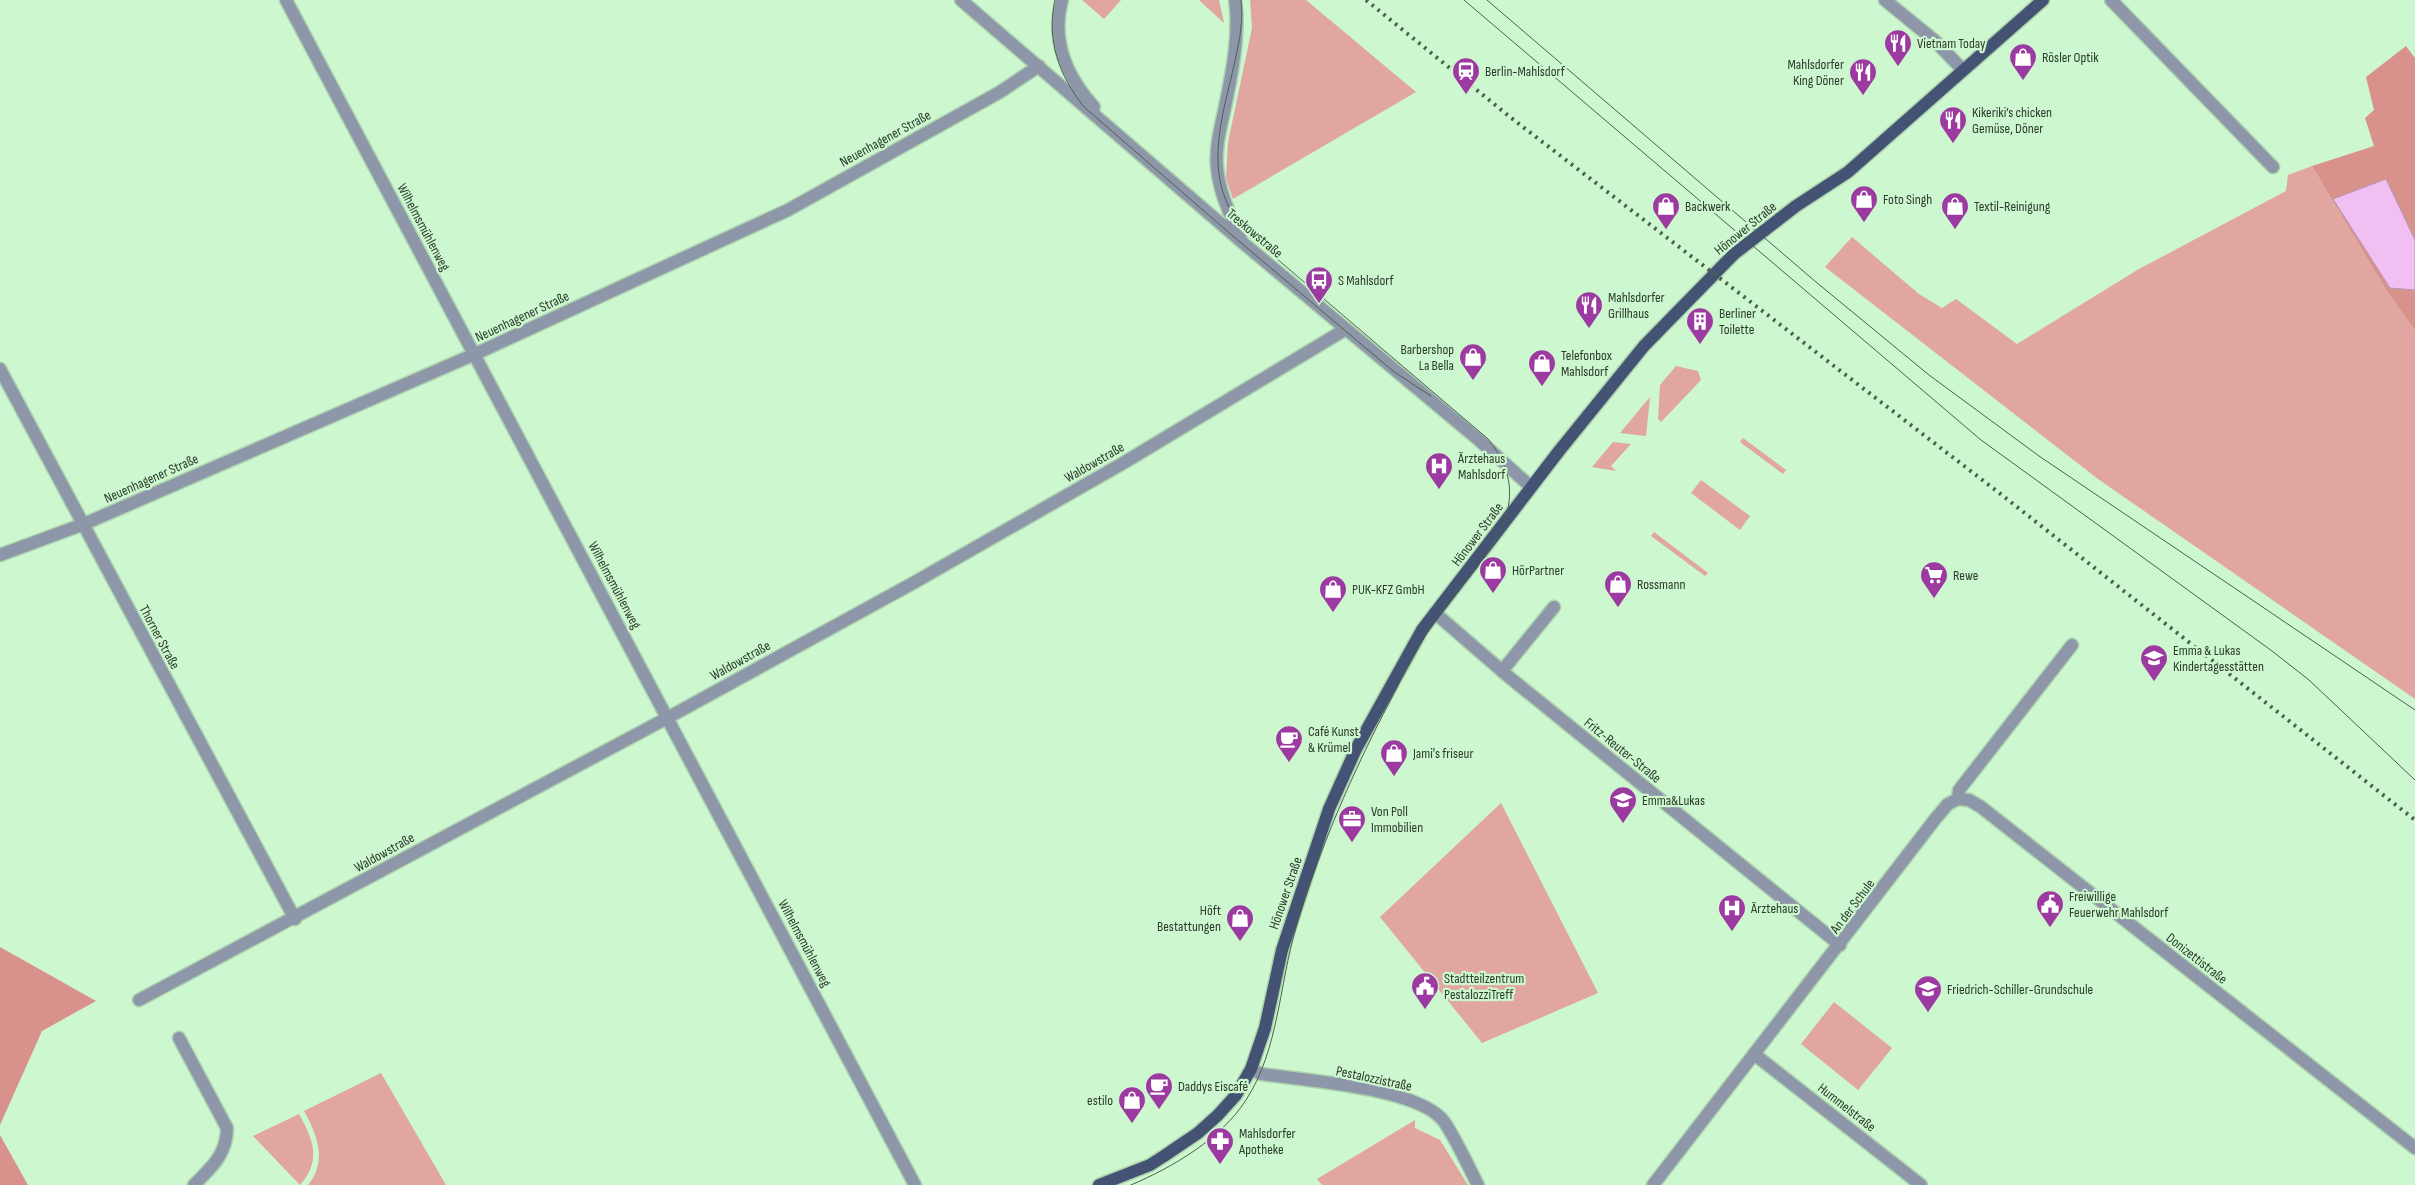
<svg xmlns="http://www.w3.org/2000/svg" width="2415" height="1185" viewBox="0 0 2415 1185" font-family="'Sofia Sans Condensed',sans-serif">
<rect width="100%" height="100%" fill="#cdf7cf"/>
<g fill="#e0a69f">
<path d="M1082,0h39l-17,19z"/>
<path d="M1199,0h20l5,23 -22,-20z"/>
<path d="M1250,0h56l110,92 -183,107 -7,-21 2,-36 24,-114z"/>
<path d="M2312,166l74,124 29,41v368l-317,-220 -273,-212 27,-30 67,57 23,14 14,-9 61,45 122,-75 147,-78 2,-16z"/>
<path d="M1676,366l22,5 3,9 -40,42 -3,-3 2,-34z"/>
<path d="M1650,397l-4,39 -26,-3z"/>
<path d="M1743,438l43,32 -3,4 -43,-32z"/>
<path d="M1613,442l18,2 -20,22 5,5 -24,-4z"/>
<path d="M1701,480l49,36 -10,14 -49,-37z"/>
<path d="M1654,532l54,41 -3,3 -54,-40z"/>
<path d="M1501,803l97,190 -116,50 -102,-126z"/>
<path d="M1834,1002l58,46 -34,42 -57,-46z"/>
<path d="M381,1073l65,112h-138c20,-23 9,-51 -4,-74z"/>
<path d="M299,1114c14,25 23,46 1,71l-47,-49z"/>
<path d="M1415,1120v8l25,12 28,45h-146l-5,-6z"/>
</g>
<g fill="#d9928b">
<path d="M2406,46l9,12v273l-29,-41 -74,-124 62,-20 -9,-28 9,-8 -8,-33z"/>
<path d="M0,947l96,54 -54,30 -42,94z"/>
<path d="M0,1135l28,50h-28z"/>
</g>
<path fill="#f1bff2" stroke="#b698b7" d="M2386,179l29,61v50l-25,-2 -57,-89z"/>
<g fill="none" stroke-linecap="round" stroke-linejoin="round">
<g stroke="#add2ae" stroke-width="15">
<g id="minor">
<path d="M286,0l629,1185"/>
<path d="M961,0l281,242 238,199 51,46"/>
<path d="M1062,0c-11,40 5,77 32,107"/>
<path d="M1235,0c5,34 -3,73 -10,107 -4,19 -10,40 -8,60 2,26 14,49 24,73"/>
<path d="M1885,0l50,41 28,29"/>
<path d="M2111,0l162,167"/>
<path d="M0,369l295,550"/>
<path d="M0,555l84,-31 391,-170 313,-144 212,-118 39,-26"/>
<path d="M1435,613l74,64 331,268"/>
<path d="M1502,671l52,-64"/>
<path d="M1958,799l11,1 12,7 434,341"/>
<path d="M1958,799l1,-9 113,-145"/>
<path d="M139,1000l530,-283 246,-135 210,-120 221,-133"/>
<path d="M179,1038l48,90c0,26 -16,40 -33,57"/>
<path d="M1754,1054l167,131"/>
<path d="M1251,1069l10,5c43,6 151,14 180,44 10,10 29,52 37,67"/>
<path d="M1653,1185l283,-367 12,-14 10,-5"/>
</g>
</g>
<g stroke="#add2ae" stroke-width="15">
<path id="major" d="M1099,1185l51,-20 14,-9 34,-23 20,-18 18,-20 15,-26 14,-41 17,-78 47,-141 27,-60 66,-119 137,-179 85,-105 90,-92 62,-48 52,-34 195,-172"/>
</g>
<use href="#minor" stroke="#8e97aa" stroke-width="12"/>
<use href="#major" stroke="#445374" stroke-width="12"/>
<g stroke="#4b614d" stroke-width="1">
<path d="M1055,0c-9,40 4,75 29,107l150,130 159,134 38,25"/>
<path d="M1464,0l517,440 291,211 37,29 106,100"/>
<path d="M1487,0l329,282 113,93 110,81 376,254"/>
<path d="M1131,1185c42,-18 90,-46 115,-85 33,-51 33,-115 50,-172 23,-79 56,-154 94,-227 15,-29 29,-58 48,-84 40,-55 106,-109 50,-178l-239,-204c-50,-52 -28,-112 -14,-174 4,-20 9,-40 6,-61"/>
</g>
<path stroke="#4b614d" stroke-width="4" stroke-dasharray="2.5 5" stroke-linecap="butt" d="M1366,0l144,117 488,375 417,328"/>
</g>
<defs>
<g id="restaurant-pin" transform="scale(1.4375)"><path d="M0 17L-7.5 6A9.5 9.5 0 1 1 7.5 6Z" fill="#9c3aa1" stroke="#cdf7cf"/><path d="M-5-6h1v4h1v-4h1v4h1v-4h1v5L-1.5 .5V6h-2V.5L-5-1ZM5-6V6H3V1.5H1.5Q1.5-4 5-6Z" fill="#fff"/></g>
<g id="shop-pin" transform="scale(1.4375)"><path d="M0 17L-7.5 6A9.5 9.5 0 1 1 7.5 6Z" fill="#9c3aa1" stroke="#cdf7cf"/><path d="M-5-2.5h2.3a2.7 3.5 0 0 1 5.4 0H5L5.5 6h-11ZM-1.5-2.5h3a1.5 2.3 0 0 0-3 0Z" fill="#fff"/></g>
<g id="station-pin" transform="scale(1.4375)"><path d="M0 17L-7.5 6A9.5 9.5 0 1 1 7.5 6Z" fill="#9c3aa1" stroke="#cdf7cf"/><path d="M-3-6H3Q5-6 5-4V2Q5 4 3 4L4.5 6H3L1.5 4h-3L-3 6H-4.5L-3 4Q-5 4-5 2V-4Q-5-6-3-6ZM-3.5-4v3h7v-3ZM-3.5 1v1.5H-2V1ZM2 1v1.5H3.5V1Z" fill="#fff"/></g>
<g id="bus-pin" transform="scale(1.4375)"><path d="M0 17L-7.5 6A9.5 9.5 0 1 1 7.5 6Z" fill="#9c3aa1" stroke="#cdf7cf"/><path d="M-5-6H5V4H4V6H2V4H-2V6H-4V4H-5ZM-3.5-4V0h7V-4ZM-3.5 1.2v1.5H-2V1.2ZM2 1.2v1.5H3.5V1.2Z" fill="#fff"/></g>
<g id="building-pin" transform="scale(1.4375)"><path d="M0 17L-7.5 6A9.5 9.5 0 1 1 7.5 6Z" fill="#9c3aa1" stroke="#cdf7cf"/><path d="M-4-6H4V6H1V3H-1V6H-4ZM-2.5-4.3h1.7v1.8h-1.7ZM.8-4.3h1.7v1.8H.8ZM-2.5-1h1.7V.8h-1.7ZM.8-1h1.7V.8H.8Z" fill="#fff"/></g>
<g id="hospital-pin" transform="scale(1.4375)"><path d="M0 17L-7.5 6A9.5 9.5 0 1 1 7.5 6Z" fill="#9c3aa1" stroke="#cdf7cf"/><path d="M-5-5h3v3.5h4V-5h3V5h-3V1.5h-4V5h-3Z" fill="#fff"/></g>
<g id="supermarket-pin" transform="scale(1.4375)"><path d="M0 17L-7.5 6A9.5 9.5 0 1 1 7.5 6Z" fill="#9c3aa1" stroke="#cdf7cf"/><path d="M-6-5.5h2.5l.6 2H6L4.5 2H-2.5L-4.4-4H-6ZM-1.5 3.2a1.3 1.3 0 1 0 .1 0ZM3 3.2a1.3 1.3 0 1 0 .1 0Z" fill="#fff"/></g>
<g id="school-pin" transform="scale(1.4375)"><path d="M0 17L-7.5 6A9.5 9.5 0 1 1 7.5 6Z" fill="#9c3aa1" stroke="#cdf7cf"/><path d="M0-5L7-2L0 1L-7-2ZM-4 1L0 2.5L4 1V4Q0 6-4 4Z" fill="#fff"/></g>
<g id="cafe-pin" transform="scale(1.4375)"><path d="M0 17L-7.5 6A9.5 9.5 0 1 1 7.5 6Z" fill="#9c3aa1" stroke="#cdf7cf"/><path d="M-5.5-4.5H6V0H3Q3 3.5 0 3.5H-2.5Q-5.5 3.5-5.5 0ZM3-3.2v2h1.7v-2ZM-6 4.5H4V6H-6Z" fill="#fff"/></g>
<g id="office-pin" transform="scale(1.4375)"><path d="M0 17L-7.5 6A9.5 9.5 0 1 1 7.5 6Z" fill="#9c3aa1" stroke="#cdf7cf"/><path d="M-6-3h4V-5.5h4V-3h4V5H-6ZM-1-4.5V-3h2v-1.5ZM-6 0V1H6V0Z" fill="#fff"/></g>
<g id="civic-pin" transform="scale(1.4375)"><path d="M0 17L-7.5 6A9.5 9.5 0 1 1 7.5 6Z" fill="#9c3aa1" stroke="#cdf7cf"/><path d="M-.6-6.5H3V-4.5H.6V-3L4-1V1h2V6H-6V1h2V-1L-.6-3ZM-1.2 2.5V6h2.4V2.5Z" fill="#fff"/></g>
<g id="pharmacy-pin" transform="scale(1.4375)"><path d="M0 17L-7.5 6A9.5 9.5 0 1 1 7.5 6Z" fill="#9c3aa1" stroke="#cdf7cf"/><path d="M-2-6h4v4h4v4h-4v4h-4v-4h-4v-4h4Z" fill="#fff"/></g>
</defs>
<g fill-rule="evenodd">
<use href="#restaurant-pin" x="1898" y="43"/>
<use href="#shop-pin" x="2023" y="57"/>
<use href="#station-pin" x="1466" y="71"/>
<use href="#restaurant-pin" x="1863" y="72"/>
<use href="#restaurant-pin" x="1953" y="120"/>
<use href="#shop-pin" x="1864" y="199"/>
<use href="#shop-pin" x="1666" y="206"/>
<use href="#shop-pin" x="1955" y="206"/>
<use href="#bus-pin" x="1319" y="280"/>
<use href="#restaurant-pin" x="1589" y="305"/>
<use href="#building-pin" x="1700" y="321"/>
<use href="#shop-pin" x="1473" y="357"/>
<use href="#shop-pin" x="1542" y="363"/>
<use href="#hospital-pin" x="1439" y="466"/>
<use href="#shop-pin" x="1493" y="570"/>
<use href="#supermarket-pin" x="1934" y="575"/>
<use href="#shop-pin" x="1618" y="584"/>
<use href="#shop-pin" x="1333" y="589"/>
<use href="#school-pin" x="2154" y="658"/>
<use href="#cafe-pin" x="1289" y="739"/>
<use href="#shop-pin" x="1394" y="753"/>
<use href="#school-pin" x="1623" y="800"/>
<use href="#office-pin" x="1352" y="819"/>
<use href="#civic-pin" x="2050" y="904"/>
<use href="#hospital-pin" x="1732" y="908"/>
<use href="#shop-pin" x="1240" y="918"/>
<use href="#civic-pin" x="1425" y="986"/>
<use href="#school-pin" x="1928" y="989"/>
<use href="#cafe-pin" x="1159" y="1086"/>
<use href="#shop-pin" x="1132" y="1100"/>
<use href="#pharmacy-pin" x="1220" y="1141"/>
</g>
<g text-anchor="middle" stroke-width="4.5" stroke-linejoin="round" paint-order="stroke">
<g font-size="14" fill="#2b3c2c" stroke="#cdf7cf" text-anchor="start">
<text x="1917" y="48">Vietnam Today</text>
<text x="2042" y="62">Rösler Optik</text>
<text x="1844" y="69" text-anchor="end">Mahlsdorfer<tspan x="1844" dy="16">King Döner</tspan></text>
<text x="1485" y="76">Berlin-Mahlsdorf</text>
<text x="1972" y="117">Kikeriki’s chicken<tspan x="1972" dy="16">Gemüse, Döner</tspan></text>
<text x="1883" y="204">Foto Singh</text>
<text x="1685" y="211">Backwerk</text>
<text x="1974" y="211">Textil-Reinigung</text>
<text x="1338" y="285">S Mahlsdorf</text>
<text x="1608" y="302">Mahlsdorfer<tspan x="1608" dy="16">Grillhaus</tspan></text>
<text x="1719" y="318">Berliner<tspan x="1719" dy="16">Toilette</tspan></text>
<text x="1454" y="354" text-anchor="end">Barbershop<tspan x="1454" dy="16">La Bella</tspan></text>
<text x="1561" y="360">Telefonbox<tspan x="1561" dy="16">Mahlsdorf</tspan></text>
<text x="1458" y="463">Ärztehaus<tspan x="1458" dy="16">Mahlsdorf</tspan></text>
<text x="1512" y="575">HörPartner</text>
<text x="1953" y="580">Rewe</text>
<text x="1637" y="589">Rossmann</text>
<text x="1352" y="594">PUK-KFZ GmbH</text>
<text x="2173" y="655">Emma &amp; Lukas<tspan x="2173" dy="16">Kindertagesstätten</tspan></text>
<text x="1308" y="736">Café Kunst<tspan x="1308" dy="16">&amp; Krümel</tspan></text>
<text x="1413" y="758">Jami's friseur</text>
<text x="1642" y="805">Emma&amp;Lukas</text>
<text x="1371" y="816">Von Poll<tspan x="1371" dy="16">Immobilien</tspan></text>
<text x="2069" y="901">Freiwillige<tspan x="2069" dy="16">Feuerwehr Mahlsdorf</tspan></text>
<text x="1751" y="913">Ärztehaus</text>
<text x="1221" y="915" text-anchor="end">Höft<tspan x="1221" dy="16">Bestattungen</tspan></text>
<text x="1444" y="983">Stadtteilzentrum<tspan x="1444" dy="16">PestalozziTreff</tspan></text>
<text x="1947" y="994">Friedrich-Schiller-Grundschule</text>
<text x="1178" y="1091">Daddys Eiscafé</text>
<text x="1113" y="1105" text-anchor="end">estilo</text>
<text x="1239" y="1138">Mahlsdorfer<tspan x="1239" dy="16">Apotheke</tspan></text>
</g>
<g font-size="14" fill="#2b3c2c" stroke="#cdf7cf">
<text transform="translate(885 138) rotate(-29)" y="5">Neuenhagener Straße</text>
<text transform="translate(424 227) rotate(62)" y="5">Wilhelmsmühlenweg</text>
<text transform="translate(1745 228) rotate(-39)" y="5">Hönower Straße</text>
<text transform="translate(1255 233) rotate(40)" y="5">Treskowstraße</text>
<text transform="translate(522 316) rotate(-25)" y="5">Neuenhagener Straße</text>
<text transform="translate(1094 462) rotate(-30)" y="5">Waldowstraße</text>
<text transform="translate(151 478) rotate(-24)" y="5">Neuenhagener Straße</text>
<text transform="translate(1477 534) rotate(-53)" y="5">Hönower Straße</text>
<text transform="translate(615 585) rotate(62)" y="5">Wilhelmsmühlenweg</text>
<text transform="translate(160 637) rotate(62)" y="5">Thorner Straße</text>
<text transform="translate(740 660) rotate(-29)" y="5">Waldowstraße</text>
<text transform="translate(1623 750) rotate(39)" y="5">Fritz-Reuter-Straße</text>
<text transform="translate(384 852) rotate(-29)" y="5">Waldowstraße</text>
<text transform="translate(1285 893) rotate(-71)" y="5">Hönower Straße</text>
<text transform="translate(1852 906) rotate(-53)" y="5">An der Schule</text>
<text transform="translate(805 943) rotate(62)" y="5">Wilhelmsmühlenweg</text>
<text transform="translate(2197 958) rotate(38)" y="5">Donizettistraße</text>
<text transform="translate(1374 1078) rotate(12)" y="5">Pestalozzistraße</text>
<text transform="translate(1847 1107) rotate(38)" y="5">Hummelstraße</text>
</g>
</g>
</svg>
